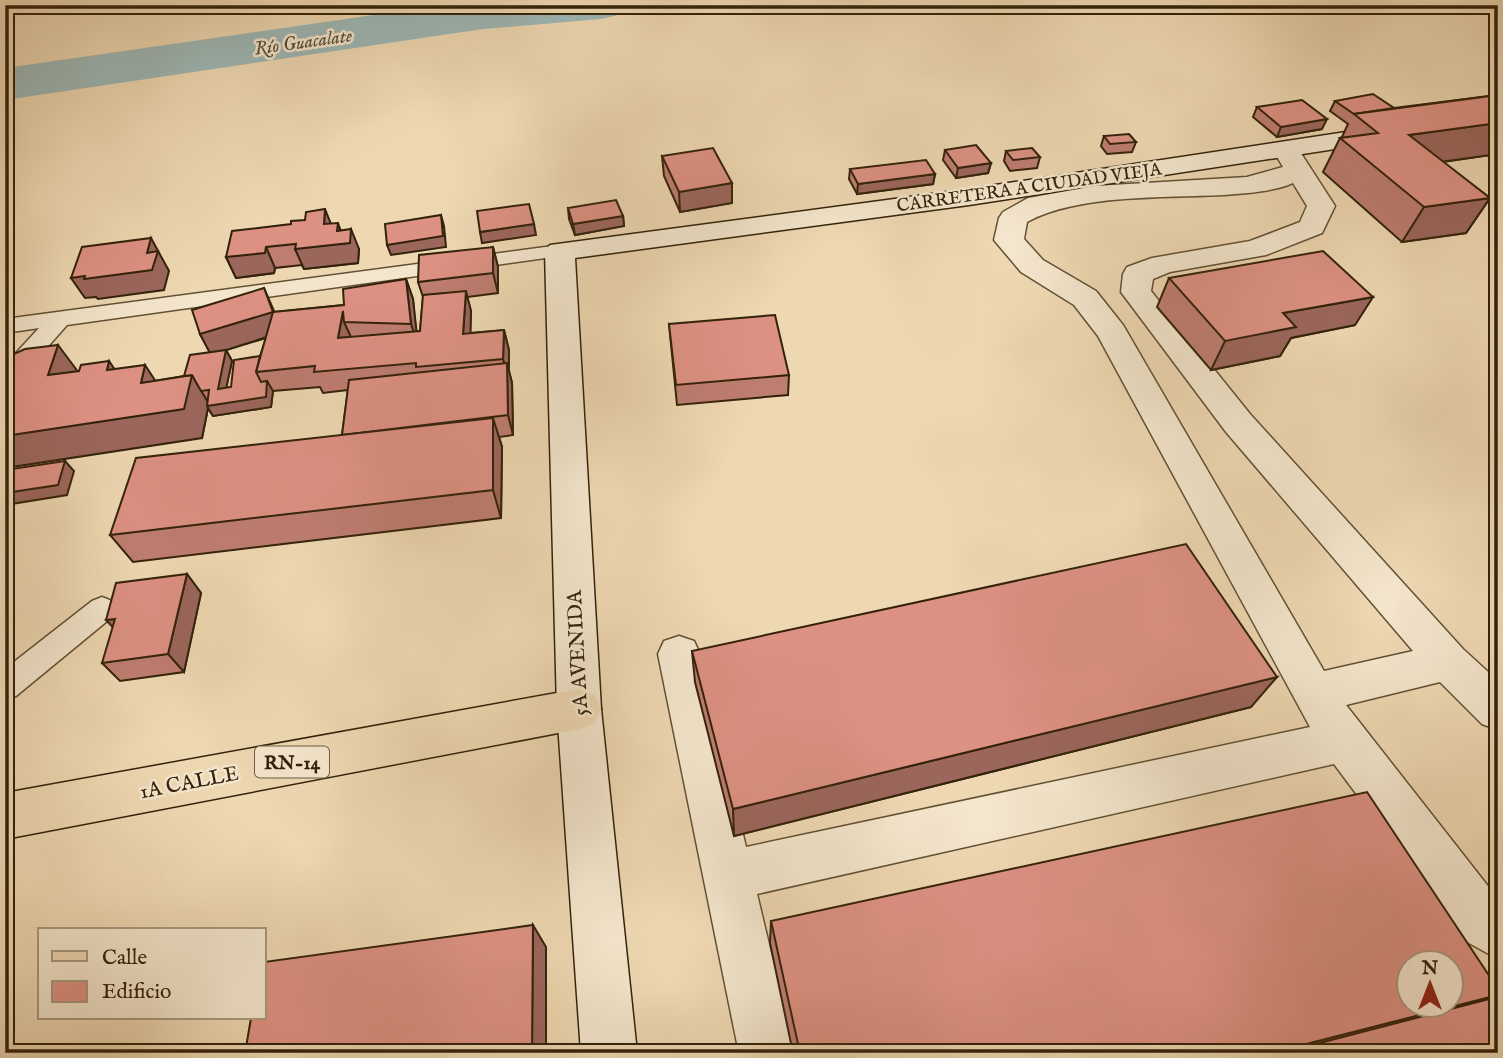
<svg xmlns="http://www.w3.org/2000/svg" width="1503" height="1058" viewBox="0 0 1503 1058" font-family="'IM FELL English',serif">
<rect width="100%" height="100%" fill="#eed8b2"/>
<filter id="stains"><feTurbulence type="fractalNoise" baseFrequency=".00286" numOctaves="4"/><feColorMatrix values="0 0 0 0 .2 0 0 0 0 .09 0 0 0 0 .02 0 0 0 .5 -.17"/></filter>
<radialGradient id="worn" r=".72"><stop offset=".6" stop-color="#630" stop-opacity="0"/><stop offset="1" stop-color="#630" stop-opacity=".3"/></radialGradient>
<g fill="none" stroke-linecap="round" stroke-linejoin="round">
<path fill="#9db8b6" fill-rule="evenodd" d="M443,5h182l-7,10 -17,4 -118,10 -478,71v-32z"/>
<g stroke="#625035" stroke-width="3">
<g id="service">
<path d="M560,245l7,2 3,4 -3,4 -500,70 -54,61 -8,2v-23l34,-37 -34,5v-14z"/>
<path d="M102,597l10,4 4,8 -4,8 -96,79 -11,4v-31l87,-68z"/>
</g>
</g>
<g stroke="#625035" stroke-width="3">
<path id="minor" d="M1286,142l9,2 40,62 -13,27 -56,22 -96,17 -17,7 -2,12 99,123 213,235 35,32v49l-16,-6 -42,-42 -94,23 152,194v60l-31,-17 -133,-178 -577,130 38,159h-56l-81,-399 6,-13 15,-5 15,5 6,13 46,193 564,-120 -212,-391 -24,-31 -53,-33 -27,-32 5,-22 4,-6 25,-14 67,-12 152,-9 36,-10 -10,-17 4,-6zM1293,183l14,23 -7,16 -50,19 -98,17 -25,9 -4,7 -2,18 105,140 187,219 -89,20 -201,-346 -27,-34 -53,-31 -19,-21 3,-17c50,-28 138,-24 197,-27 22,-2 48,-3 69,-12z"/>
</g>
<g stroke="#33220b" stroke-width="3">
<path id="secondary" d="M1498,109v15l-529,81 -394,53 26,451 36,344h-56l-24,-344 -12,-458 5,-6 419,-56z"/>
</g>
<g stroke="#33220b" stroke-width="3">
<path id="primary" d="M579,689l16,6 6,14 -6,14 -16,6 -574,110v-46z"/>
</g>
<use href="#service" fill="#f4e6cd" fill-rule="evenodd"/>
<use href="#minor" fill="#f4e6cd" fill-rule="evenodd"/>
<use href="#secondary" fill="#f4e6cd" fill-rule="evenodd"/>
<use href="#primary" fill="#eed8b2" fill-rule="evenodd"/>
</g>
<g fill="#be7d71" stroke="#33220b" stroke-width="2" fill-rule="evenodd">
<path d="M1498,95v59l-55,8 47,36 -24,35 -64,9 -79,-70 17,-34 2,-1 6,-13 -18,-13 5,-10 59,7z"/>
<path d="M1257,107l65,22 -45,8 -24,-20z"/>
<path d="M1104,136l32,6 -4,10 -25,2 -6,-8z"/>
<path d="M945,150l46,13 -3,10 -32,5 -13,-18z"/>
<path d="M1006,151l34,6 -3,11 -27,3 -6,-10z"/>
<path d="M662,156l70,27v20l-52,9 -16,-36z"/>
<path d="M850,169l85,5 -2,10 -76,10 -8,-15z"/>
<path d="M568,208l55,8 1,10 -49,9 -6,-16z"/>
<path d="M331,224l10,6 18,19 -1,14 -54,6 -2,-4 -27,3 -1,5 -38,5 -10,-21z"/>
<path d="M493,247l5,20v26l-31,4 4,14 -1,22 34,-3 5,20v21l3,12 1,52 -14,2 3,10 -1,71 -368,44 -23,-27 232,-100 6,-45 -25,3 -3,-6 -47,4 -2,16 -58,9 -5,-8 -6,30 -125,-67 38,-2 40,12 29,-5 26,-24 -10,-18 75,-22 69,-7 62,-26 7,20 3,32h4l3,-34 -5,-15zM266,338l-6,18 -29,31 -5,1 6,-27 -6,-11z"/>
<path d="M1169,278l186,47 -64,13 -11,18 -69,14 -54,-63z"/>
<path d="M669,324l120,51 -1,20 -111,10z"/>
<path d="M187,574l14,19 -17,79 -64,9 -18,-18z"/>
<path d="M692,651l559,56 -517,129 -39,-154z"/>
<path d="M771,921l727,68v7l-5,2 5,55h-705l-23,-110z"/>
</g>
<g fill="#9b665c" stroke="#33220b" stroke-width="2">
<path d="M1327,119l-5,10 -45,8 4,-10z"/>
<path d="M1498,123v31l-108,15 19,-34z"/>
<path d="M991,163l-3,10 -32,5 2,-10z"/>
<path d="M935,174l-2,10 -76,10 1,-10z"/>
<path d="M732,183v20l-52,9 -1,-20z"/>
<path d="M1490,198l-24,35 -64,9 22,-35z"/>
<path d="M325,209l8,20 -9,-5z"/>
<path d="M441,215l3,11 2,21 -55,8 -4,-10z"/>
<path d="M623,216l1,10 -49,9 -2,-11z"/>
<path d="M338,223l7,20 6,-14 8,20 -1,14 -54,6 -9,-20 42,-18z"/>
<path d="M534,224l2,11 -54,8 -2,-11z"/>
<path d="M151,238l18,33 -5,19 -66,9 -2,-2 -11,1 -14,-20 76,-25z"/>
<path d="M266,247l9,21 -1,5 -38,5 -10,-21z"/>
<path d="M493,247l5,20v26l-5,-20z"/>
<path d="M406,279l7,20 5,46 -7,-21z"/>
<path d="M264,288l19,44 -57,18 6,11 -8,38 -6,-10 -7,-34 -11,-21z"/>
<path d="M466,291l5,20 -1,43 -7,-20z"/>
<path d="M1373,297l-18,28 -64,13 -11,18 -69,14 14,-29 58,-28z"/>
<path d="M343,311l1,11 7,15 -13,1z"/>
<path d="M504,330l5,20v21l3,12 1,52 -5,-20 -1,-43 -4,-13z"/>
<path d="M58,345l21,28 -31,2z"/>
<path d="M109,361l20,29 -22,-20z"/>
<path d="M145,365l19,29 -23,-11z"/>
<path d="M192,375l17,29 58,-23 6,10 -2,16 -58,9 -5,-8 -6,30 -197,30v-32z"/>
<path d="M493,418l9,29 -1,71 -8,-28z"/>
<path d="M65,461l9,10 -7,24 -62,10v-12z"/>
<path d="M187,574l14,19 -17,79 -16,-18z"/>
<path d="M115,619l8,19 -17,-18z"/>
<path d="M1277,677l-26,30 -517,129 -1,-27z"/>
<path d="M533,925l13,22v106h-14z"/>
<path d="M1498,995l-41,18 -168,38 -3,2h-15z"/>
</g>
<g fill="#dd9183" stroke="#33220b" stroke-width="2" fill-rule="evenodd">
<path d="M1373,94l21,14 -40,6 -19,-13z"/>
<path d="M1498,95v28l-89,12 81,63 -66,9 -84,-69 38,-5 -24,-19z"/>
<path d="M1302,100l25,19 -46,8 -24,-20z"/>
<path d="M1129,134l7,8 -26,2 -6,-8z"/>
<path d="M976,145l15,18 -33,5 -13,-18z"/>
<path d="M713,148l19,35 -53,9 -17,-36z"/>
<path d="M1032,148l8,9 -27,3 -7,-9z"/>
<path d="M926,160l9,14 -77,10 -8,-15z"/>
<path d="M616,200l7,16 -50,8 -5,-16z"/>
<path d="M529,204l5,20 -54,8 -3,-21z"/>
<path d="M325,209l-1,15 14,-1 -1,8 14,-2 -1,14 -55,6 1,-5 -30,3 -1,6 -39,4 6,-26 59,-7v-3l14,-1 1,-8z"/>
<path d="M441,215l2,21 -56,9 -2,-21z"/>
<path d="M151,238l-4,15 11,-2 -6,19 -68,9 1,-3 -14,2 11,-31z"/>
<path d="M493,247v26l-75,9 1,-27z"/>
<path d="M1323,251l50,46 -90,16 13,14 -71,14 -56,-63z"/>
<path d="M406,279l5,45 -67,-2 -1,-11 -5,27 82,-7 3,-36 43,-4 -3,43 41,-4 -1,29 -87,8v-4l-102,9 1,-6 -59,6 17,-60 71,-7 -1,-16z"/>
<path d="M264,288l9,24 -73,22 -8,-24z"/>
<path d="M775,315l14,60 -113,10 -7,-61z"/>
<path d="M58,345l-10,30 31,-4 2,-6 28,-4 -2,9 38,-5 -4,18 51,-8 -8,34 -179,27v-78l20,-9z"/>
<path d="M226,350l-8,39 13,-2 3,-27 26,-4 -4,16 5,10 6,-1 -1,16 -59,9 2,-16 -8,1 -9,-16 -8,1 6,-21z"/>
<path d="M507,363l1,52 -166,20 7,-55z"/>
<path d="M493,418v72l-383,45 26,-77z"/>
<path d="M65,461l-7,24 -53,8v-23z"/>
<path d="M1186,544l91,133 -544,132 -41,-158z"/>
<path d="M187,574l-19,80 -66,9 13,-44 -9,1 10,-37z"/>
<path d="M1367,792l131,197v6l-227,58h-471l-29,-132zM1409,963h42v42h-42z"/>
<path d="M533,925l-1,128h-287l6,-35h13v-56z"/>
<path d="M1493,998l5,8v47h-208l-1,-2z"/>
</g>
<g text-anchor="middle" stroke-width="5" stroke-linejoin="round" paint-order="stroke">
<g font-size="18" fill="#33220b" stroke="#f4e6cd">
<text transform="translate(1029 187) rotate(-8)" y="6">CARRETERA A CIUDAD VIEJA</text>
</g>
<g font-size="19" font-style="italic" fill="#534f3e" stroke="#f4e6cd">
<text transform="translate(303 41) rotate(-8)" y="7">Río Guacalate</text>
</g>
<rect fill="#f4e6cd" stroke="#6d5d45" stroke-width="2" x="255" y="746.5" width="74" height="31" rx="5"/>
<g font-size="19" font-weight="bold" fill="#33220b">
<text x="292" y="769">RN-14</text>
</g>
<g font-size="21" fill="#33220b" stroke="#f4e6cd">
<text transform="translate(577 653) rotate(-93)" y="7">5A AVENIDA</text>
<text transform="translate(189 782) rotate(-11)" y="7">1A CALLE</text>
</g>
</g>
<rect width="1503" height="1058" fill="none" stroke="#eed8b2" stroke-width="28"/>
<rect x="7" y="7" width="1489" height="1044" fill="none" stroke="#33220b" stroke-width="3.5"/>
<rect x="14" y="14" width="1475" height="1030" fill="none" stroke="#33220b" stroke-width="2"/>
<rect x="38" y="928" width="228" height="91" fill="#f4e6cd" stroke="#a7987f" stroke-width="2"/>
<rect x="52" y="951" width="35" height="10" fill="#eed8b2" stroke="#a7987f" stroke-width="2"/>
<text x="102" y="964" font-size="21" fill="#33220b">Calle</text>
<rect x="52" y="981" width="35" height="21" fill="#dd9183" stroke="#a7987f" stroke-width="2"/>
<text x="102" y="998" font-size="21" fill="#33220b">Edificio</text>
<g transform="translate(1430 984)"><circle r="33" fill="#f4e6cd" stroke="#a7987f" stroke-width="2"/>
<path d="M0-5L12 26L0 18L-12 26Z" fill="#8f2418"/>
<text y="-10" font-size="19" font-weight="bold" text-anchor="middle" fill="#33220b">N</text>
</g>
<rect width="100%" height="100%" filter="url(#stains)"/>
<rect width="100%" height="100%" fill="url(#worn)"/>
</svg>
